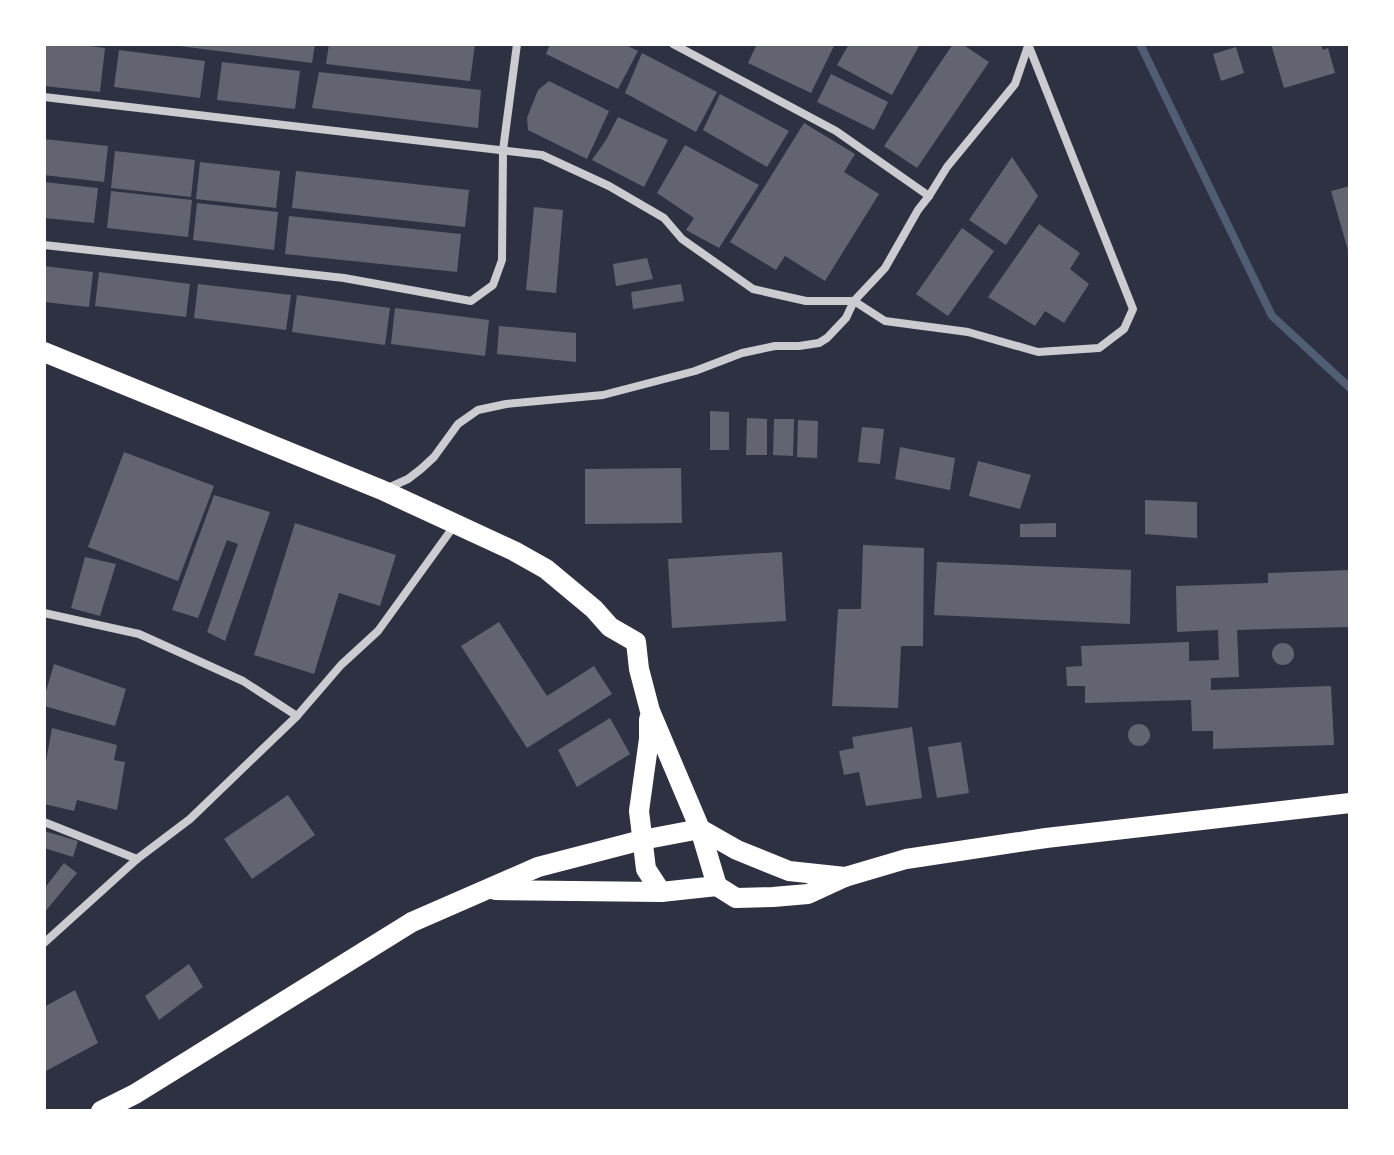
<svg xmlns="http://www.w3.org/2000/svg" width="1394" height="1155" viewBox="0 0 1394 1155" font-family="Manrope,sans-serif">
<rect width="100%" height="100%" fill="#2d3142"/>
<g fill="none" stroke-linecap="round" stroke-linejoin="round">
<path stroke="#4f5d75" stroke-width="8" d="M1140,44l132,272 78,72"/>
</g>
<g fill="#626471">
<path d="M44,44h30l31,4 -5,44 -56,-6z"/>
<path d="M179,44h136l-3,19 -133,-17z"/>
<path d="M329,44h146l-5,37 -144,-17z"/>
<path d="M550,44h74l14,7 -20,38 -72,-35z"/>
<path d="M757,44h78l-24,49 -63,-30z"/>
<path d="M849,44h71l-28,51 -55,-30z"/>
<path d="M953,44h9l27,18 -72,106 -33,-22z"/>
<path d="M1271,44h50l2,6 5,-2 7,25 -51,15z"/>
<path d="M1236,47l8,26 -23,8 -8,-27z"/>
<path d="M119,50l86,11 -5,37 -86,-11z"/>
<path d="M642,53l75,39 -21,40 -71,-39z"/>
<path d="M222,62l78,9 -5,38 -78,-9z"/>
<path d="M319,72l162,18 -3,38 -166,-20z"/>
<path d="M831,74l57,28 -14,28 -57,-28z"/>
<path d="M549,81l60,30 -22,48 -59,-29 -1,-12 11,-28z"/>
<path d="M720,94l69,37 -22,36 -64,-37z"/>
<path d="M618,117l50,23 -24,47 -52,-27 14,-20z"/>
<path d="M804,123l51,31 -11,18 35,22 -54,87 -40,-25 -9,14 -46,-28z"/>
<path d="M44,139l64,7 -4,36 -60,-7z"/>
<path d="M685,145l74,40 -40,63 -33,-18 8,-12 -37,-25z"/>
<path d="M115,151l80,9 -4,37 -80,-9z"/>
<path d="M1012,157l26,39 -32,49 -37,-25z"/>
<path d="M200,162l80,9 -4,37 -80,-9z"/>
<path d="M296,171l173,19 -4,37 -173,-19z"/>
<path d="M44,182l54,6 -4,35 -50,-5z"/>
<path d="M1350,186v68h-1l-18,-63z"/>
<path d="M111,191l81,9 -4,37 -81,-9z"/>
<path d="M197,203l81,9 -4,38 -81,-10z"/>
<path d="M534,207l29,3 -7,83 -30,-3z"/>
<path d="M289,216l172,18 -4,38 -172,-18z"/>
<path d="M1039,224l41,29 -10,16 19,15 -25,39 -19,-12 -10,15 -47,-29z"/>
<path d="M962,228l32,23 -46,65 -32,-22z"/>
<path d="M647,258l6,21 -37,7 -3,-22z"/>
<path d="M44,266l49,6 -4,35 -45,-5z"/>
<path d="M99,272l91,12 -4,33 -91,-11z"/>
<path d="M198,284l93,11 -5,35 -92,-12z"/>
<path d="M681,284l3,17 -51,8 -2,-17z"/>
<path d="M297,295l93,13 -5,37 -93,-13z"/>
<path d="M395,308l94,12 -4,36 -94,-12z"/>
<path d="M499,326l77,7v29l-79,-8z"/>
<path d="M710,411l19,1v38h-19z"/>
<path d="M747,418l20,1v36h-21z"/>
<path d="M774,419h20l-1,37 -20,-1z"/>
<path d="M798,420l20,1 -1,37 -20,-1z"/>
<path d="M862,427l22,2 -4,35 -22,-2z"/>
<path d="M900,447l55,11 -5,32 -55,-11z"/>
<path d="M124,452l90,34 -36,95 -90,-34z"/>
<path d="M978,461l53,14 -11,34 -51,-13z"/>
<path d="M681,468l1,55 -97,1v-55z"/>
<path d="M214,495l56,17 -45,129 -18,-9 31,-88 -11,-4 -29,78 -26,-8z"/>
<path d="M1145,500l52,2v36l-52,-4z"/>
<path d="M295,523l101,32 -16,51 -41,-13 -25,81 -60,-19z"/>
<path d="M1056,523v14h-36v-13z"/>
<path d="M863,545l61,3 -1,98h-22l-3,62 -66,-2 6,-97h23z"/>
<path d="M782,552l4,69 -114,7 -4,-69z"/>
<path d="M85,557l31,7 -16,52 -29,-8z"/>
<path d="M937,562l194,8 -1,54 -196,-9z"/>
<path d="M1350,570v57l-113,3 2,47 -28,1v12l120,-4 3,59 -121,4v-18h-21l-1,-31 -106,3v-17h-18l-1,-19 16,-1 -1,-20 108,-4v19l30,-1 -1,-30 -41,2 -1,-46 92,-3v-10z"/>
<path d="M499,622l48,74 47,-30 18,28 -85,54 -66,-102z"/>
<circle cx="1283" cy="654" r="11"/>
<path d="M54,664l72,25 -11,37 -71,-20v-8z"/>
<path d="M610,718l20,36 -53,33 -19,-37z"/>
<circle cx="1139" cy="735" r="11"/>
<path d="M912,727l10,71 -56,8 -7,-34 -15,3 -5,-24 15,-3 -2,-11z"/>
<path d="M52,728l65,17 -3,15 11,2 -8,48 -40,-10 -3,11 -30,-7v-32z"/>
<path d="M961,742l8,51 -32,5 -9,-51z"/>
<path d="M288,795l27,40 -63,44 -28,-40z"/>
<path d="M44,831l34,10 -5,16 -29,-9z"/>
<path d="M64,863l13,10 -33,40v-24z"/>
<path d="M189,964l14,23 -44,33 -14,-24z"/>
<path d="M75,990l23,53 -54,29v-65z"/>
</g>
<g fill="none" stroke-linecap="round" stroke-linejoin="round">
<g stroke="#caccd0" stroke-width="8">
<path d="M673,44l163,87 93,65"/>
<path d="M44,97l498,58 67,31 55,32 18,21 71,50 53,12h48l31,20 83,11 70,20 61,-4 25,-19 9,-20 -105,-265"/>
<path d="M44,245l300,33 127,23 22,-16 9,-25 1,-110 14,-106"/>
<path d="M388,488l20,-9 13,-10 13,-12 24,-33 20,-14 28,-6 97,-9 92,-24 47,-18 33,-7h24l20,-3 8,-5 19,-20 8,-17 31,-33 33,-58 11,-14 18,-29 68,-83 13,-38"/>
<path d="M44,613l95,21 104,47 54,35"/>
<path d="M44,822l93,37"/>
<path d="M44,943l93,-84 53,-40 107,-103 44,-51 37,-34 76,-105"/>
</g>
<g stroke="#fff" stroke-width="20">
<path d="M44,352l338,138 132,61 32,18 48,40 16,18 26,15 3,27 11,42 50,118 17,57"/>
<path d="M649,719v20l-10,72 7,58 15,23"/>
<path d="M717,886l19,12 37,-1 35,-3 37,-17 61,-18 140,-21 304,-35"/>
<path d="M495,890l166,2 56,-6"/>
<path d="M101,1111l34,-17 277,-172 126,-55 104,-27 58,-11 37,21 52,21 56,6"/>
</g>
</g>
<rect width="1394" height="1155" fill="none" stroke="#ffffff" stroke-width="92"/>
</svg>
